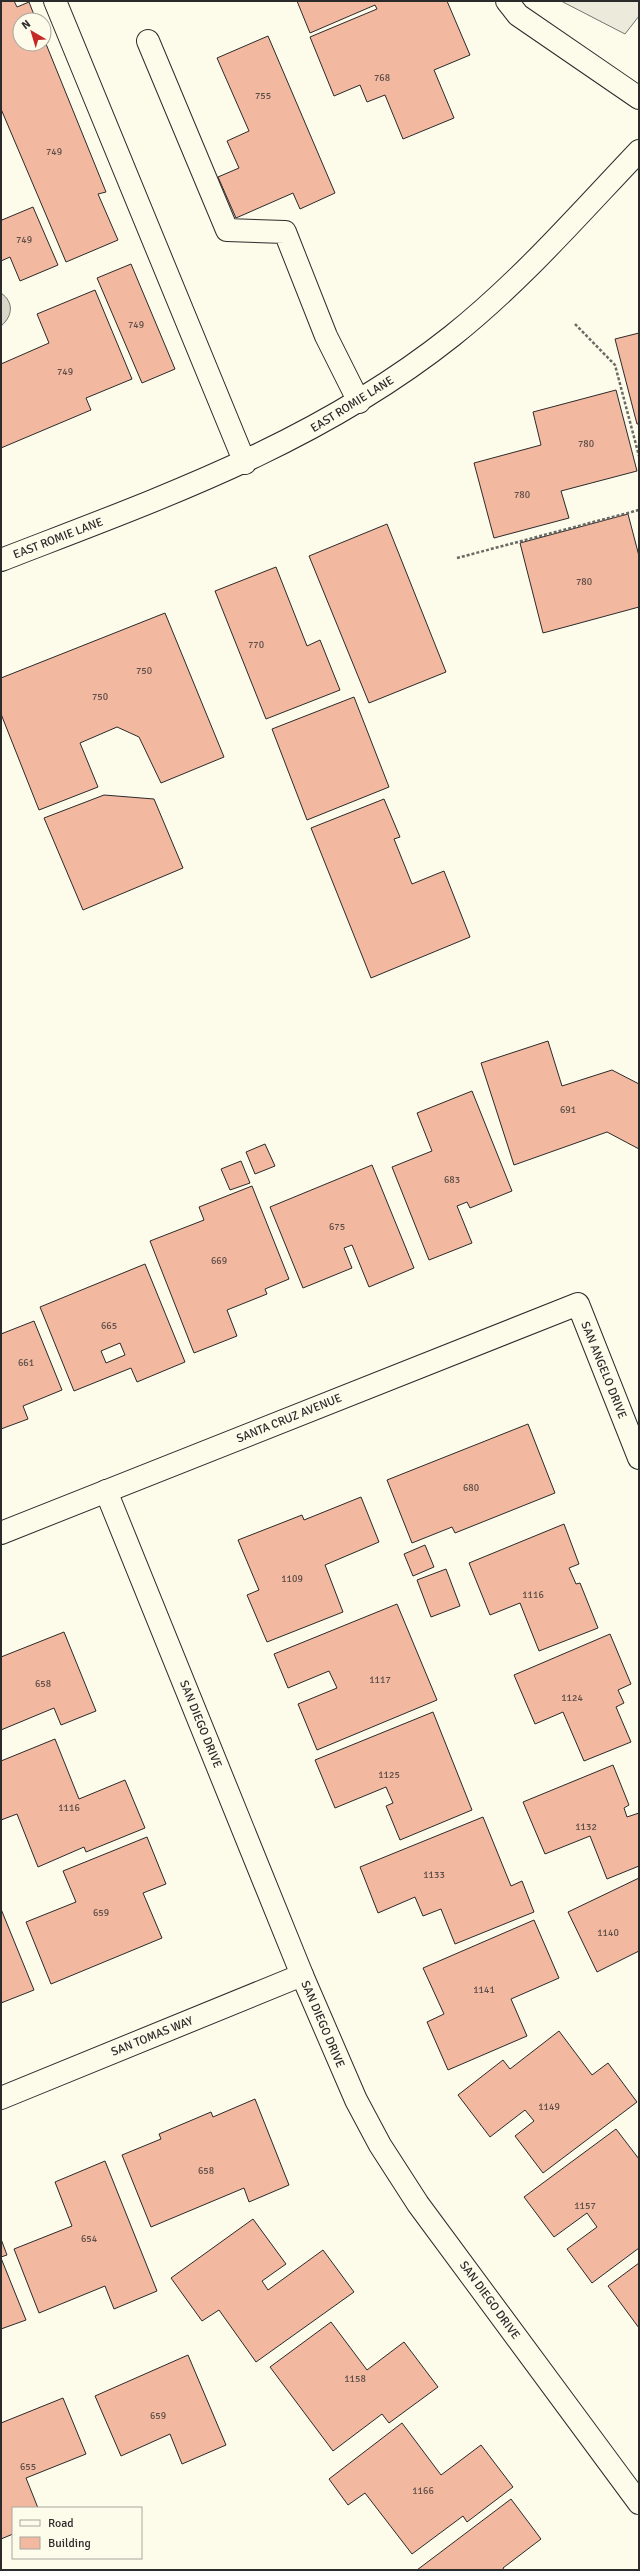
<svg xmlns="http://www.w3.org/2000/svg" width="640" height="2571" viewBox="0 0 640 2571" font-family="Signika,sans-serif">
<rect width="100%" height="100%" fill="#fdfbea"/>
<path fill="#ecebdb" stroke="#74746e" d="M561,1h78v15l-14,18z"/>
<path fill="#d8d7c9" stroke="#74746e" d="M1,293c13,9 12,23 0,33z"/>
<g fill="#f2b8a0" stroke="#2b2b2b" fill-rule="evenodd">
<path d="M1,1h13l3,6 12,-5 7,18h-16v24h24v-5l62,153 -8,2 20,46 -52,22 -65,-153z"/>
<path d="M297,1h150l23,54 -36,15 20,48 -51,21 -18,-44 -18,7 -7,-17 -26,11 -24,-59 67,-28 -2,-4 -65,28z"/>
<path d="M268,36l67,157 -35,16 -7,-16 -57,25 -18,-41 21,-9 -12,-27 22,-10 -32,-73z"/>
<path d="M33,207l25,58 -38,16 -10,-24 -9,4v-44l1,3z"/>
<path d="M131,264l44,105 -33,14 -45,-105z"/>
<path d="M95,290l37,89 -46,19 5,12 -90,38v-84l48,-21 -12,-29z"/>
<path d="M639,333v91h-2l-22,-85z"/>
<path d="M616,390l21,81 -76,20 8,27 -75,20 -20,-75 67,-18 -8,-33z"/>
<path d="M628,514l11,42v51l-96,26 -23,-90z"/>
<path d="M387,524l59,148 -77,31 -60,-147z"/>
<path d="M276,567l31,79 13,-6 20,50 -74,29 -51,-128z"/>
<path d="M165,613l59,144 -63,26 -22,-46 -22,-10 -37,16 18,44 -59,23 -38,-96v-36z"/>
<path d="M354,697l35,90 -82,33 -35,-91z"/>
<path d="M104,795l50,4 29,69 -100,42 -39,-92z"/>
<path d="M384,799l16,38 -6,2 18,45 32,-13 26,66 -99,41 -60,-150z"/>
<path d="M548,1041l14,45 50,-16 27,14v65l-32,-17 -93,33 -33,-102z"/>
<path d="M472,1091l40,100 -42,17 -3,-6 -10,4 15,37 -43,17 -37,-93 40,-16 -15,-38z"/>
<path d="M265,1144l10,22 -20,8 -9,-22z"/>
<path d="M241,1161l9,22 -20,7 -9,-21z"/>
<path d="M372,1165l42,103 -45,19 -17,-42 -8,3 8,20 -49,20 -33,-81z"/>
<path d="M252,1186l37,93 -24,10 2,5 -40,16 10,26 -43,17 -44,-112 54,-21 -5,-13z"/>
<path d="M145,1264l40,98 -48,20 -6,-14 -57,23 -34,-84zM120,1343l5,12 -19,8 -5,-12z"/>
<path d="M34,1321l28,69 -39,16 5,13 -27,10v-95z"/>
<path d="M528,1424l27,69 -100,40 -3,-6 -40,16 -25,-63z"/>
<path d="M361,1497l18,45 -54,23 18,47 -76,30 -20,-47 12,-5 -21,-50 64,-25 2,5z"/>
<path d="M564,1524l15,40 -10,4 7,16 4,-1 18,45 -59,23 -19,-48 -30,12 -21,-52z"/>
<path d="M425,1545l9,22 -21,9 -9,-22z"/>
<path d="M446,1569l14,37 -29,11 -14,-37z"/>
<path d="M397,1604l40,96 -120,50 -19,-46 39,-16 -8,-17 -41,17 -14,-34z"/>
<path d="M64,1632l32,79 -35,14 -7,-17 -53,22v-73z"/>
<path d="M610,1634l21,50 -13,6 6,13 -8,4 15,35 -47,19 -21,-49 -28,12 -21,-49z"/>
<path d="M433,1712l39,98 -72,30 -14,-34 7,-3 -7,-16 -51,21 -20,-48z"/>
<path d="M55,1739l24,60 46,-19 20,48 -59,24 -2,-5 -46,20 -21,-53 -16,6v-59z"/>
<path d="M613,1765l16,40 -5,3 3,9 12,-4v53l-32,13 -17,-43 -45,18 -22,-52z"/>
<path d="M483,1817l28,69 11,-5 12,31 -79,32 -14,-35 -18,7 -8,-19 -37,16 -18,-46z"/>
<path d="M147,1837l19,47 -23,9 19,45 -111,46 -25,-62 50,-20 -13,-31z"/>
<path d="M639,1878v73l-42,21 -29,-60z"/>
<path d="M1,1909l33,81 -33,13z"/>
<path d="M534,1920l25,58 -48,21 16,37 -79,34 -21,-48 17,-8 -21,-46z"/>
<path d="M559,2031l33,44 16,-12 29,39 -94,71 -28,-37 19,-15 -9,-11 -35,27 -32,-42 45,-35 7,9z"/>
<path d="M255,2099l34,86 -40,17 -5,-14 -93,39 -29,-72 39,-16 -2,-5 52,-22 2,5z"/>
<path d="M616,2129l23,30v89l-47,35 -25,-34 30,-22 -10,-14 -33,24 -30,-40z"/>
<path d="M105,2161l52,130 -43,18 -9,-23 -66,27 -25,-64 58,-23 -17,-44z"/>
<path d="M253,2219l33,45 -24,17 6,9 55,-40 31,42 -98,70 -37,-52 -17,11 -31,-43z"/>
<path d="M1,2239l6,16 -6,2z"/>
<path d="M1,2258l25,62 -25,9z"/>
<path d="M639,2263v65l-31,-42z"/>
<path d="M331,2322l36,48 37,-28 34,45 -49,36 -7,-9 -49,37 -63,-84z"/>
<path d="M188,2355l38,90 -44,19 -12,-30 -49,22 -26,-60z"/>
<path d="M63,2398l23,56 -60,24 12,30h-25v26l-12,5v-116z"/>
<path d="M402,2423l39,52 40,-30 32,42 -46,35 -4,-6 -51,38 -47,-61 -17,12 -19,-26z"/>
<path d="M511,2499l30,40 -38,29 1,2h-87z"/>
</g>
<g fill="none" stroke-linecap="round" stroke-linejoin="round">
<g stroke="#2b2b2b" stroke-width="24">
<g id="minor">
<path d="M55,1l190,462"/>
<path d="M507,1l11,14 121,83"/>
<path d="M148,41l79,189 58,2 41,104 33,66"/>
<path d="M106,1491l196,484 54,125 24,45 38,59 221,299"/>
<path d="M1,1533l577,-229 61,154"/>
<path d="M1,2098l301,-123"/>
</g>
</g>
<g stroke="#2b2b2b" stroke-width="24">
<path id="major" d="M1,560c160,-62 315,-116 451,-224 69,-55 127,-122 187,-185"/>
</g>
<g stroke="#6a6964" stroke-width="2.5" stroke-dasharray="3 2" stroke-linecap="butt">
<path d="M575,324l40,41 24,91"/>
<path d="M457,558l182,-48"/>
</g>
<use href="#minor" stroke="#fdfbea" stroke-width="22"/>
<use href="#major" stroke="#fdfbea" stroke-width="22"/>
</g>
<g text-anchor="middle" stroke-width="3" stroke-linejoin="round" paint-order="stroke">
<g font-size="10" fill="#5d4e48">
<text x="382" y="81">768</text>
<text x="263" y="99">755</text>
<text x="54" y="155">749</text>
<text x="24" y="243">749</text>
<text x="136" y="328">749</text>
<text x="65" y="375">749</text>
<text x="586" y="447">780</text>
<text x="522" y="498">780</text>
<text x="584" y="585">780</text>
<text x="256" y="648">770</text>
<text x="144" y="674">750</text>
<text x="100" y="700">750</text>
<text x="568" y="1113">691</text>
<text x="452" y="1183">683</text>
<text x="337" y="1230">675</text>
<text x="219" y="1264">669</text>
<text x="109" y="1329">665</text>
<text x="26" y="1366">661</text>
<text x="471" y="1491">680</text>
<text x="292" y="1582">1109</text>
<text x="533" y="1598">1116</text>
<text x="380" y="1683">1117</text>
<text x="43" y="1687">658</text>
<text x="572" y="1701">1124</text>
<text x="389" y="1778">1125</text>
<text x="69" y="1811">1116</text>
<text x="586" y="1830">1132</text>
<text x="434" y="1878">1133</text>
<text x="101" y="1916">659</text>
<text x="608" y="1936">1140</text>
<text x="484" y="1993">1141</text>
<text x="549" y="2110">1149</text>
<text x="206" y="2174">658</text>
<text x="585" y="2209">1157</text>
<text x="89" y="2242">654</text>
<text x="355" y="2382">1158</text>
<text x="158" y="2419">659</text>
<text x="28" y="2470">655</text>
<text x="423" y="2494">1166</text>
</g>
<g font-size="12" fill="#2b2b2b" stroke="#fdfbea">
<text transform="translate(352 404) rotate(-32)" y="4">EAST ROMIE LANE</text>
<text transform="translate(58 538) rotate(-21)" y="4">EAST ROMIE LANE</text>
<text transform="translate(604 1370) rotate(68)" y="4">SAN ANGELO DRIVE</text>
<text transform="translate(289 1418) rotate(-22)" y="4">SANTA CRUZ AVENUE</text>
<text transform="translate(201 1724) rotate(68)" y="4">SAN DIEGO DRIVE</text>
<text transform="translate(323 2024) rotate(67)" y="4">SAN DIEGO DRIVE</text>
<text transform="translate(152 2036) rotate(-22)" y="4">SAN TOMAS WAY</text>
<text transform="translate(490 2300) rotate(54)" y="4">SAN DIEGO DRIVE</text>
</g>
</g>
<rect width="640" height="2571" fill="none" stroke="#2b2b2b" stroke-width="4"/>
<rect x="12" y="2507" width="130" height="52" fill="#fdfbea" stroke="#a9a89e"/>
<rect x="20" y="2520" width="20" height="6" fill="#fdfbea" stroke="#a9a89e"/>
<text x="48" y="2527" font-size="12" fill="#2b2b2b">Road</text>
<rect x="20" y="2537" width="20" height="12" fill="#f2b8a0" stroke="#a9a89e"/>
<text x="48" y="2547" font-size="12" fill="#2b2b2b">Building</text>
<g transform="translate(32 32) rotate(322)"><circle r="19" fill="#fdfbea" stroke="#a9a89e"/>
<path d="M0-3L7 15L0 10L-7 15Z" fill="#c62828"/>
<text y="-6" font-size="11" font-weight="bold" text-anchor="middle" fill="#2b2b2b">N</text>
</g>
</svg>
